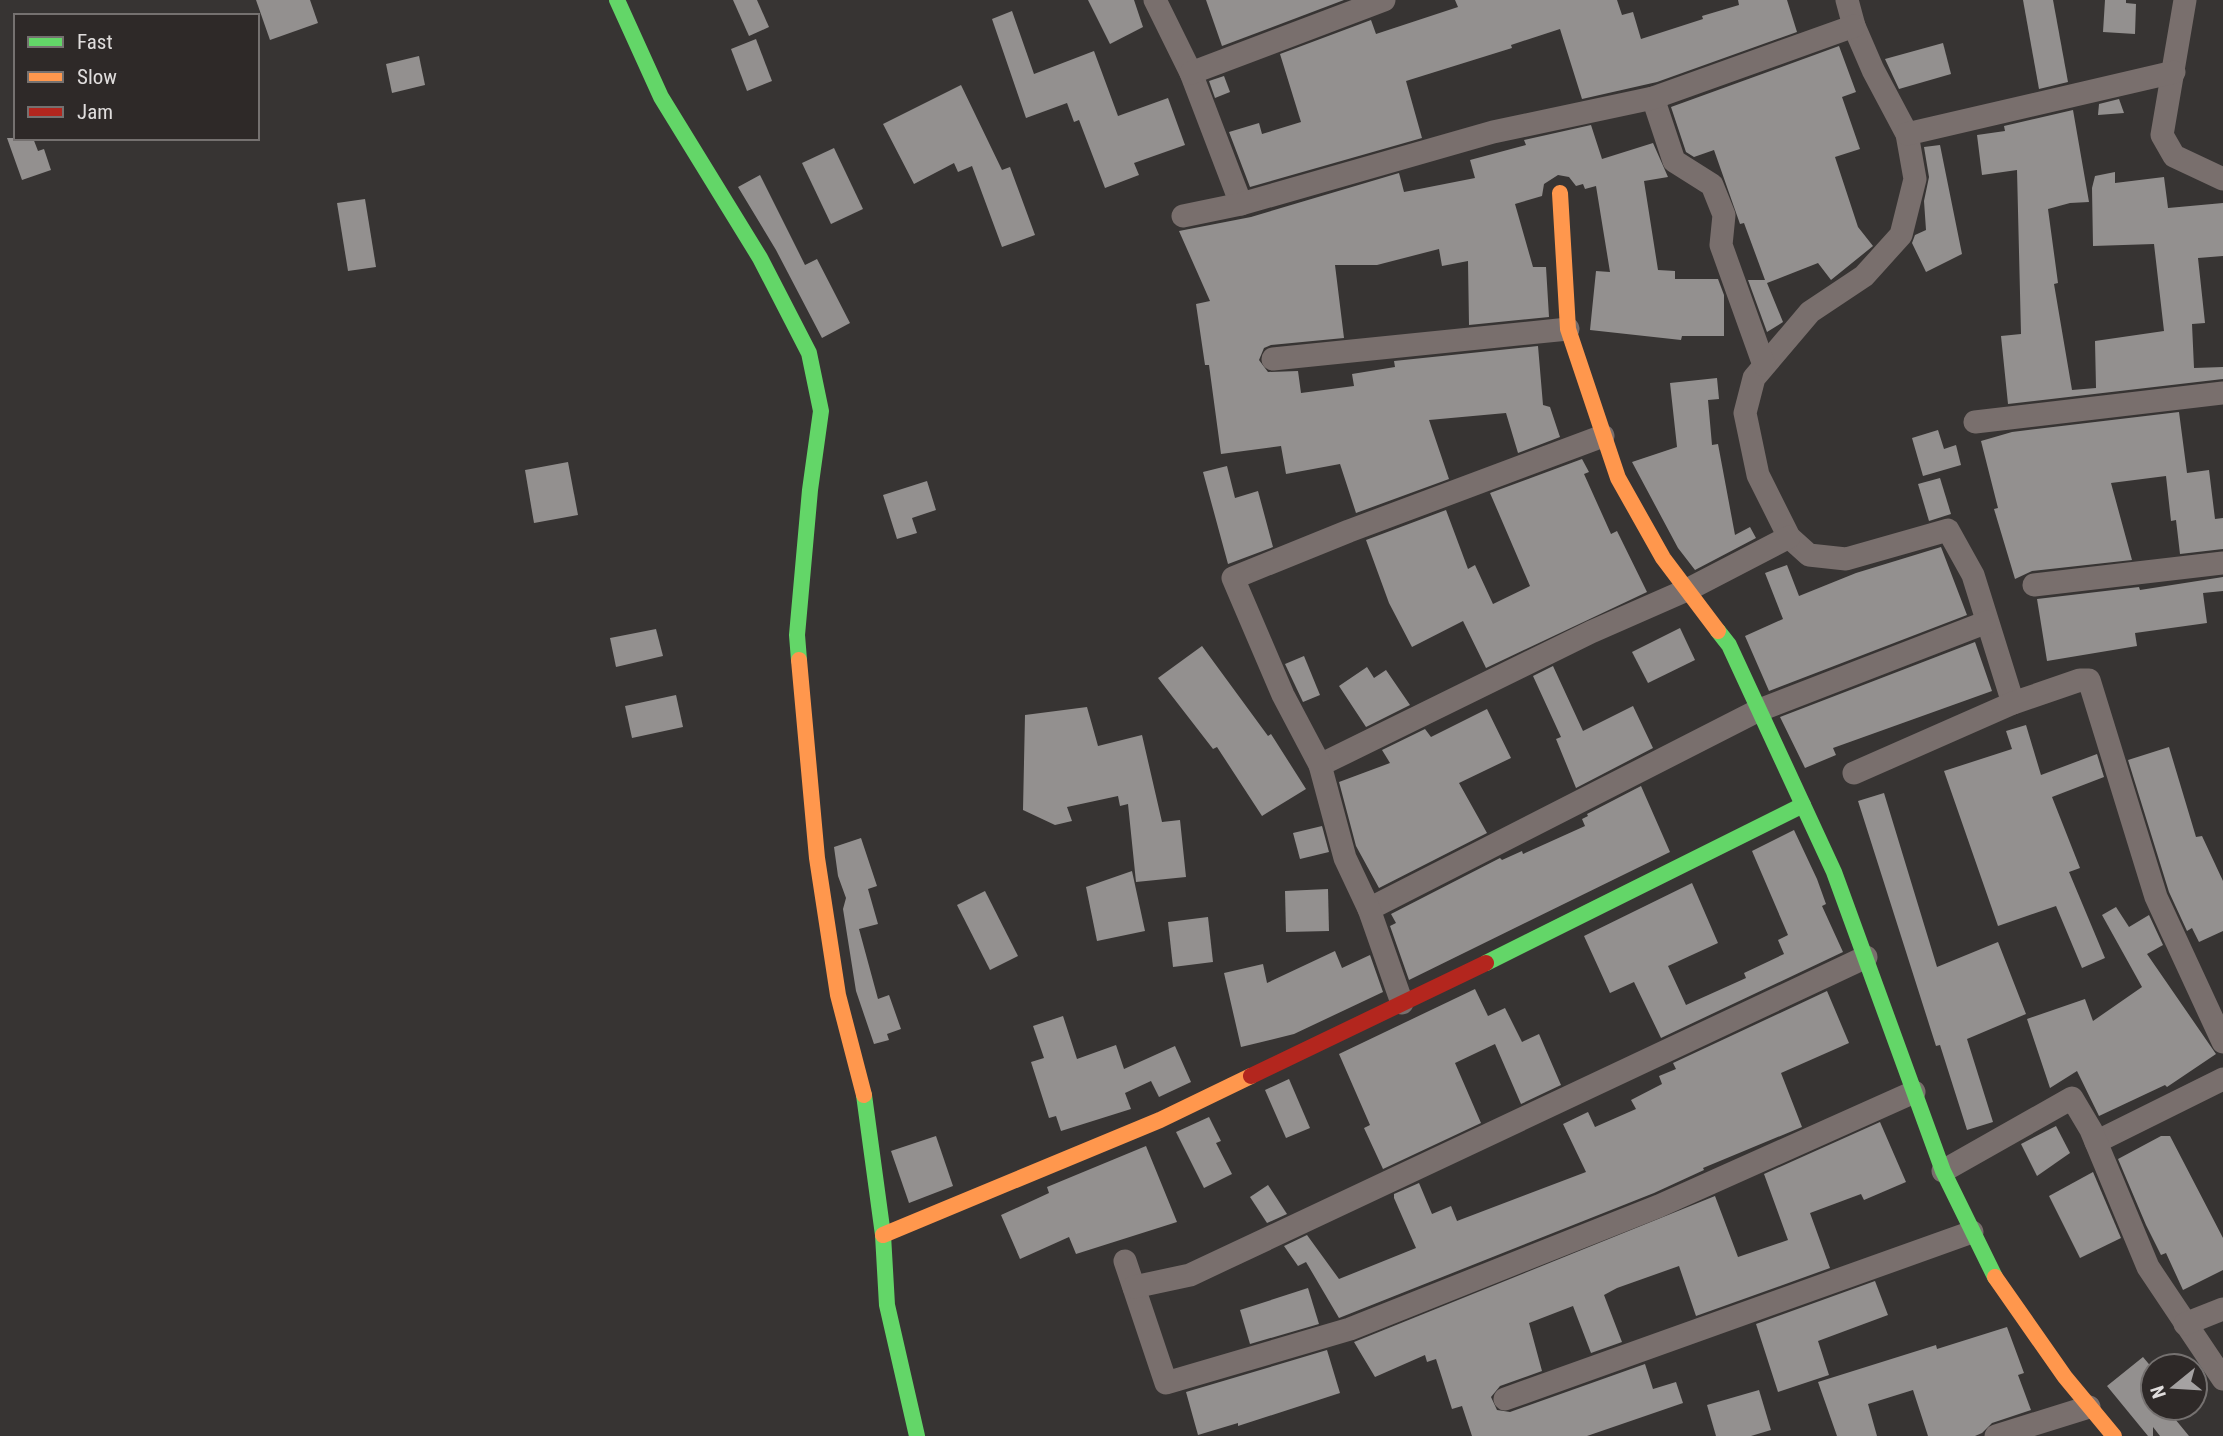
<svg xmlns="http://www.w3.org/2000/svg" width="2223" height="1436" viewBox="0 0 2223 1436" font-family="'Roboto Condensed',sans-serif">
<rect width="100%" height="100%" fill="#373433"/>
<g fill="#93908f">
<path d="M256,0h54l8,23 -48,17z"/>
<path d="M733,0h24l12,27 -20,9z"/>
<path d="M1088,0h46l9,27 -33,17z"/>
<path d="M1206,0h138l-122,46z"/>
<path d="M1455,0h162l5,15 11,-3 8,27 62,-20 -1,-3 37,-11 -1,-5h49l10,32 -140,50 -75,17 -22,-70 -49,16 1,3 -106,33 16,57 -172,49 -21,-55 30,-9 3,11 39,-12 -21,-68 91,-34 5,14 82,-27z"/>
<path d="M2023,0h30l15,82 -29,7z"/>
<path d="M2105,0h21v3l10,1 -1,30 -32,-2z"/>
<path d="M1012,11l22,63 60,-23 24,65 50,-18 17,47 -51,18 5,12 -34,13 -26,-68 -5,2 -7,-19 -41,15 -34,-99z"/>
<path d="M756,39l16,42 -25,10 -16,-42z"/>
<path d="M1943,43l8,31 -52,15 -14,-30z"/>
<path d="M1839,46l17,46 -14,5 18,52 -25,8 23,70 15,19 -42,34 -13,-17 -51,20 16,39 -16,10 -19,-52h17l-21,-57 -4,1 -26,-74 -20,7 -8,-5 -15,-45z"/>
<path d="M419,56l6,29 -33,8 -6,-29z"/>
<path d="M1224,76l6,16 -15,6 -6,-17z"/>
<path d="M961,85l41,85 8,-3 25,68 -33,12 -30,-81 -14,6 -4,-9 -40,21 -31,-60z"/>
<path d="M2119,99l5,14 -26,2 1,-11z"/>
<path d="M2073,110l16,92 -19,1 -22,6 10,74 -4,1 18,106 24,-2 -1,-47 69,-10 -10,-87 -61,2 -1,-58 3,-12 20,-4v11l49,-6 4,31 55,-5v53l-25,2 7,65 -13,1 2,44 29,-1v12l-215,25 -7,-68 20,-2 -4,-164 -35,5 -5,-40 28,-4 -1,-5z"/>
<path d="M1591,125l11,34 51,-16 15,34 -24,4 14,89 17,1v8h43l6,16v41h-42l-1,4 -91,-10 6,-59 14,1 -14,-86 -11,3 -2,-5 -7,2 -7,-9 -11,-2 -14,9 -2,12 -27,8 18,63h13l3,50 -80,8 -1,-64 -26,5 -3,-17 -62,16h-42l9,73 -73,7 -7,3 -5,12 9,12 30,-1 3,22 53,-7 -2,-12 43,-7 -1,-6 144,-15 5,59 7,2 10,30 -42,16 -12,-40 -77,7 20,59 -93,34 -16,-49 -54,10 -5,-28 -60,8 -12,-89h-4l-9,-61 14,-3 -31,-70 72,-14 148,-44 5,19 71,-14 -5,-18 56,-15 -2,-5z"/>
<path d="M7,138h26l5,13 6,-2 7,21 -29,10z"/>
<path d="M1940,145l22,109 -36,18 -14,-29 3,-8 11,-5 -2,-29 5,-24 -5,-30z"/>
<path d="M834,148l29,61 -32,15 -29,-61z"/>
<path d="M760,175l45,90 12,-6 33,64 -28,15 -46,-88 -38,-63z"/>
<path d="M365,199l11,68 -28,4 -11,-68z"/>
<path d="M1717,378l2,21 -11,1 4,45 6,-1 17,91 15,-8 6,11 -61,32 -17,-22 -46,-86 45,-15 -7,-64z"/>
<path d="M2179,412l8,61 22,-3 6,49 8,-1v31l-43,5 -4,-34 -5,1 -5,-45 -55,7 21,77 -100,11 -17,8 -21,-70 4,-1 -17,-67 31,-9z"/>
<path d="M1938,430l6,19 12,-4 5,20 -38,11 -11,-38z"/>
<path d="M1582,459l7,13 -5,2 27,60 6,-3 30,61 -161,76 -23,-47 -51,26 -23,-44 -23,-63 80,-30 22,59 7,-4 18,39 37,-18 -40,-93z"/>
<path d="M568,462l10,53 -44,8 -9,-53z"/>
<path d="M1227,466l8,32 23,-7 15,56 -45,17 -25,-92z"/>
<path d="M1940,478l11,36 -22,7 -11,-37z"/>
<path d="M927,481l9,29 -24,8 5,15 -20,6 -14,-44z"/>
<path d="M1941,547l26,68 -198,76 -24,-55 38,-17 -18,-46 22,-8 12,31 57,-23z"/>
<path d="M2223,577v14l-20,2 4,30 -72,10 2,13 -90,15 -10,-62 102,-12 1,3z"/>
<path d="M1680,628l15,32 -47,23 -16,-31z"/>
<path d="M656,629l7,27 -47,11 -6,-29z"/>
<path d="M1975,642l17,49 -159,57 3,7 -31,13 -25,-51z"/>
<path d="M1202,646l66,90 3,-2 35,55 -44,27 -45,-69 -4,2 -55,-71z"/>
<path d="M1304,656l16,39 -17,7 -18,-38z"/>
<path d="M1553,666l30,65 50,-25 20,42 -77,40 -20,-49 5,-2 -28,-61z"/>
<path d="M1367,667l7,11 12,-8 24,35 -44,22 -27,-41z"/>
<path d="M676,695l7,32 -51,11 -7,-32z"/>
<path d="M1087,707l11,39 44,-11 20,87 18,-2 6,57 -50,5 -8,-78 -8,2 -2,-10 -51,11 5,14 -17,4 -32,-15 2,-95z"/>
<path d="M1487,709l24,49 -52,25 28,50 -108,55 -23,-42 -17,-64 51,-19 -8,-13 43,-21 6,8z"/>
<path d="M2026,725l15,50 56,-21 7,23 -52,20 28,71 -11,4 36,86 -23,10 -26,-62 -58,20 -54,-155 68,-22 -6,-18z"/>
<path d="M2169,747l27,90 6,-1 21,45v50l-24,11 -7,-14 -5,3 -18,-39 -41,-132z"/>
<path d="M1641,786l29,66 -261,128 -19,-54 6,-3 -5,-9 109,-56 2,2 20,-9 1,3 62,-28 -3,-7 6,-3 -1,-2z"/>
<path d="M1884,793l53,174 61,-25 28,72 -59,25 26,83 -26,8 -27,-85 -4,1 -78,-245z"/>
<path d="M1322,826l7,26 -29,7 -7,-26z"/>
<path d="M1794,830l23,49 9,25 -4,2 21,46 -182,86 -27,-56 -24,11 -26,-57 108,-53 26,60 -50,23 18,39 60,-27 -2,-5 40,-19 -6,-14 10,-5 -36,-84z"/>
<path d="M861,838l16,48 -9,3 10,35 -19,5 19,70 11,-4 12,34 -14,5 2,6 -15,4 -18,-53 -13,-82 3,-11 -8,-22 -4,-29z"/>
<path d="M1132,871l13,60 -48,10 -11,-54z"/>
<path d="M1328,889l1,42 -43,1 -1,-41z"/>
<path d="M985,891l33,65 -28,14 -33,-65z"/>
<path d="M2116,907l13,20 20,-12 14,30 -16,9 69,100 -49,33 -2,-2 -66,31 -22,-45 -27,17 -23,-69 58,-20 8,22 49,-34 -40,-72z"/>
<path d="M1208,917l5,45 -40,5 -5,-45z"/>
<path d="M1335,951l7,17 28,-13 13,37 -89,42 -53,13 -17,-74 39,-9 4,19z"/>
<path d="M1475,989l13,27 17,-8 17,34 17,-8 22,51 -40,19 -26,-60 -40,19 26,60 -98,46 -19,-41 6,-3 -31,-71z"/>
<path d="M1827,991l22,52 -68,30 21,54 -99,41 1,2 -50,23 -315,125 -33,-56 -8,4 -14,-20 23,-11 32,44 77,-31 -22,-50v-4l25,-11 13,31 19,-8 6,15 129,-49 -23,-48 25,-12 7,15 41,-18 -5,-9 31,-16 -3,-8 17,-7 -3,-6z"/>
<path d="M1063,1016l14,43 39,-14 8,24 51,-23 16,36 -32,15 -8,-16 -26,12 6,16 -70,22 -5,-15 -7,2 -18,-56 13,-4 -11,-32z"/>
<path d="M1289,1079l21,49 -24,10 -21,-48z"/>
<path d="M1209,1117l12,24 -5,2 16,31 -28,14 -28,-56z"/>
<path d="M1880,1122l26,60 -42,18 -3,-6 -51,19 20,55 -134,48 -17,-50 -62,22 -13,7 18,47 -31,11 -18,-47 -44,17 13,48 -42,15 -9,11 6,13 13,2 135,-48 8,25 23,-7 7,21 -96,33h-115l-10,-30 -10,3 -16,-50 -9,3 -2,-7 -50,22 -21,-35 361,-146 23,61 50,-17 -24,-66z"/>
<path d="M2056,1126l14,27 -33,23 -16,-32z"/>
<path d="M936,1136l17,50 -44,17 -18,-52z"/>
<path d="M2161,1136h9l53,102v32l-40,20 -17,-37 -5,2 -15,-30 -28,-66z"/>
<path d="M1146,1146l31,76 -101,32 -7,-17 -49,22 -19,-44 48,-22 -2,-6z"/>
<path d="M2093,1172l28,66 -41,20 -31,-62z"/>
<path d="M1268,1185l19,29 -20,9 -17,-26z"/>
<path d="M1875,1281l13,34 -70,26 11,34 -51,17 -22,-68z"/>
<path d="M1308,1288l11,36 -69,20 -10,-34z"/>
<path d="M2007,1327l17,46 -6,2 13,35 -39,13 -10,10 -7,3h-47l-15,-46 -45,14 9,32h-40l-19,-54 118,-37 1,4z"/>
<path d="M1327,1350l13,43 -102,33v-3l-40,12 -12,-43z"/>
<path d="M2143,1357l10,12v39h13l23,28h-29l-7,-9v9h-5l-41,-50z"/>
<path d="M1759,1390l12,40 -20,6h-35l-9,-31z"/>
</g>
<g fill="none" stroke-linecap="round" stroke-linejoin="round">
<g stroke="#796f6d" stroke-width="23">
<path d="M1155,0l36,73 50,131"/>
<path d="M1847,0l7,26 19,44 34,64 8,45 -14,56 -37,41 -54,36 -56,66 -9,35 13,62 31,62 20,18 37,4 102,-29 25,45 40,128"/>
<path d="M2185,0l-23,135 12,21 49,23"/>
<path d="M1191,73l193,-73"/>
<path d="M1653,98l21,63 38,24 12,30 -3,30 43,120"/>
<path d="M1907,134l267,-62"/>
<path d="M1183,216l58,-12 252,-72 160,-34 201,-72"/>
<path d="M1273,359l295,-30"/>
<path d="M1975,422l248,-29"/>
<path d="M2034,585l189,-22"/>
<path d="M1320,765l271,-133 98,-43 100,-52"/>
<path d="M1854,773l159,-70 67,-23h9l67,217 67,145"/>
<path d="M1369,909l388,-198 230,-89"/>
<path d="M1402,1003l-33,-94 -24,-51 -25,-93 -37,-70 -50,-117 116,-47 254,-95"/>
<path d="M2096,1142l127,-63"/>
<path d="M1943,1171l129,-73 19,32 57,137 75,112"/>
<path d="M1125,1261l41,122 184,-54 309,-123 255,-114"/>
<path d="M1134,1287l56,-12 676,-318"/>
<path d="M2185,1324l38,-15"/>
<path d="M1505,1399l467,-167"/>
<path d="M1996,1436l93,-29"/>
</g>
<g stroke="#63d668" stroke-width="16">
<path d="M617,0l44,97 99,161 49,95 12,58 -11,79 -13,145 2,25"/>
<path d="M1718,631l11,14 105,227 109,299 52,106"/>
<path d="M1486,963l317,-158"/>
<path d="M864,1095l19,140 4,70 30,131"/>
</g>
<g stroke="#ff974d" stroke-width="16">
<path d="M1560,193l8,136 50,149 45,80 55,73"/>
<path d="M799,660l18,198 21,137 26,100"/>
<path d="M883,1235l277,-115 91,-44"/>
<path d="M1995,1277l70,100 49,59"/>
</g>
<path stroke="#b3261e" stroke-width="16" d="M1251,1076l235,-113"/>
</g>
<rect x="14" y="14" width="245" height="126" fill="#2e2928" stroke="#757170" stroke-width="2"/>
<rect x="28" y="37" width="35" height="10" fill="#63d668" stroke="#757170" stroke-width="2"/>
<text x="77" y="49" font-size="21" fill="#e0dddd">Fast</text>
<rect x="28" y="72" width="35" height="10" fill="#ff974d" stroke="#757170" stroke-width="2"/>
<text x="77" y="84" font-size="21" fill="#e0dddd">Slow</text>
<rect x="28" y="107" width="35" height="10" fill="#b3261e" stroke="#757170" stroke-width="2"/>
<text x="77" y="119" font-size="21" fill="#e0dddd">Jam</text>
<g transform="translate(2174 1387) rotate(252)"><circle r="33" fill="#2e2928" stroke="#757170" stroke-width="2"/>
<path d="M0-5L12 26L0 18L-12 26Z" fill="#a5a2a2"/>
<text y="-10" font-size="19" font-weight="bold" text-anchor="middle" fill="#e0dddd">N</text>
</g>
</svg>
